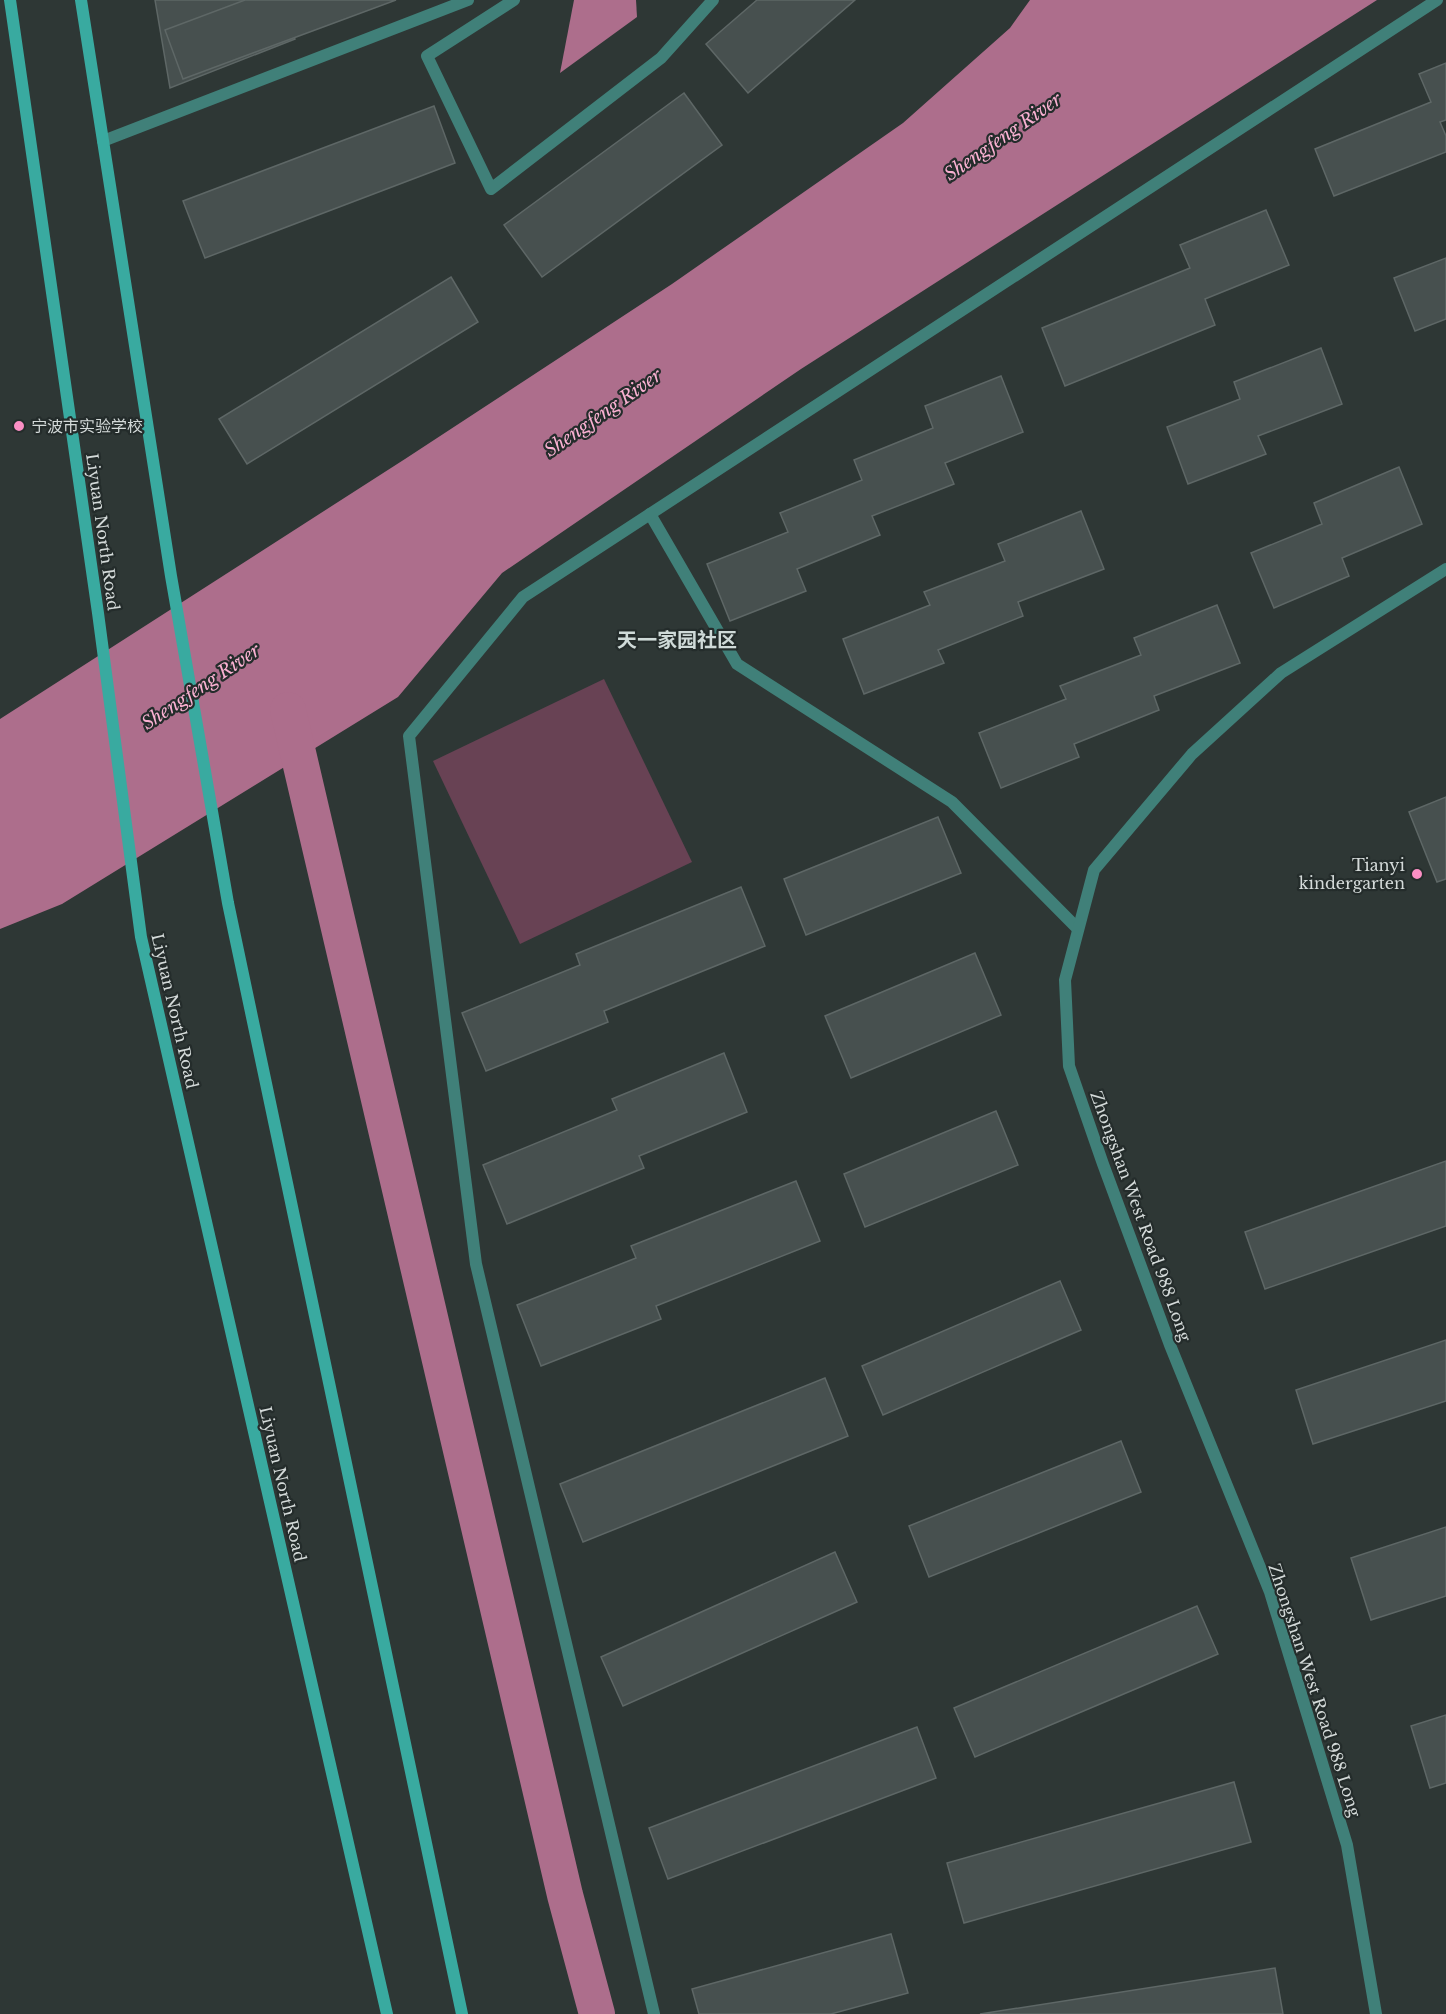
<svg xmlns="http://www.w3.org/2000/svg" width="1446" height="2014" viewBox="0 0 1446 2014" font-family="'Libre Baskerville','Noto Sans SC',serif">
<rect width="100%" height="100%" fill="#2e3735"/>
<path fill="#684254" d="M604,679l88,183 -172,82 -87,-183z"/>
<g fill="#ad6e8c">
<path d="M574,0h62l1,17 -77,56z"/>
<path d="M1030,0h347l-576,369 -299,204 -104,124 -336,207 -62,25v-210l405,-260 267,-175 231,-161 107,-95z"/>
</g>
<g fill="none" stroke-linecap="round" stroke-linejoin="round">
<path stroke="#ad6e8c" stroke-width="36" d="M288,710l277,1185 32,119"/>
</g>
<g fill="#47504f" stroke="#5e6766" stroke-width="1.5">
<path d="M155,0h125l15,39 -125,49z"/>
<path d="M245,0h151l-213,79 -18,-49z"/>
<path d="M757,0h98l-107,93 -42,-49z"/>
<path d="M1446,63v57l-6,2 6,14v16l-112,44 -19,-47 116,-47 -12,-28z"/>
<path d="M684,93l38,52 -180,132 -38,-52z"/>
<path d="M434,106l21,57 -250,95 -22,-57z"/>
<path d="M1266,210l23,55 -84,34 10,26 -150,61 -23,-58 148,-60 -10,-23z"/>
<path d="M1446,258v61l-31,12 -21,-53z"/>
<path d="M451,277l27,45 -231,142 -28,-45z"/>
<path d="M1321,348l21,56 -84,32 8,18 -78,30 -21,-57 73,-28 -6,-17z"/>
<path d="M1001,376l22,56 -78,31 9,21 -82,32 8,19 -83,34 9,22 -76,30 -23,-57 81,-32 -8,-19 82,-33 -8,-20 79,-32 -8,-22z"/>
<path d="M1399,467l23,57 -80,34 7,18 -75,32 -23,-55 71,-29 -8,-21z"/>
<path d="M1081,511l23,58 -86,33 5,14 -85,34 6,13 -80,31 -21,-55 87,-34 -6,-13 81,-31 -7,-17z"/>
<path d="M1217,605l23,58 -86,33 5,14 -85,34 5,13 -78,31 -22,-55 87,-34 -6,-13 81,-31 -7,-17z"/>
<path d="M1446,797v82l-9,3 -28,-70z"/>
<path d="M938,817l23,56 -155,62 -22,-56z"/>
<path d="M741,887l24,59 -161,65 4,11 -122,49 -24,-58 118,-48 -4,-11z"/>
<path d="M975,953l26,62 -150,63 -26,-62z"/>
<path d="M724,1053l23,59 -108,44 5,12 -137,56 -24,-59 134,-55 -5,-11z"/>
<path d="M996,1111l22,54 -153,62 -21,-53z"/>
<path d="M1446,1161v65l-181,63 -20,-57z"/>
<path d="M796,1181l24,60 -164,65 5,13 -120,47 -24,-61 119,-47 -5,-12z"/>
<path d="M1060,1281l21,49 -198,85 -21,-49z"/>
<path d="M1446,1340v61l-133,43 -17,-54z"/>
<path d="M825,1378l23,58 -265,106 -23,-58z"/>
<path d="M1121,1441l20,51 -212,85 -20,-51z"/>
<path d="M1446,1527v69l-75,24 -20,-62z"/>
<path d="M835,1552l22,50 -234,104 -22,-49z"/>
<path d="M1197,1606l21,48 -243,103 -21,-49z"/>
<path d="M1446,1715v68l-16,5 -19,-62z"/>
<path d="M917,1727l19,51 -268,101 -19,-51z"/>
<path d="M1234,1782l17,60 -287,81 -17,-60z"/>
<path d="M891,1934l17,59 -77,21h-132l-7,-25z"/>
<path d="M1275,1968l8,46h-303z"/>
</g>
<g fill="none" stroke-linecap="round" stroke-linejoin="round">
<g stroke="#408079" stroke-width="12">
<path d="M514,0l-87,56 64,133 170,-131 52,-58"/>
<path d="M103,141l365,-141"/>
<path d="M650,514l87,150 215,138 126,127"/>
<path d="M654,2014l-178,-750 -67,-528 114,-139 914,-597"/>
</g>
<path stroke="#408079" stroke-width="12" d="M1376,2014l-29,-169 -77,-253 -100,-247 -67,-181 -34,-98 -4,-86 29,-110 98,-116 89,-81 165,-104"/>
<g stroke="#39aaa0" stroke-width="12">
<path d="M10,0l88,613 43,324 246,1077"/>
<path d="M81,0l90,576 57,327 234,1111"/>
</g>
</g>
<g fill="#fb8fc4" stroke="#242c2b" stroke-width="2">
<circle cx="19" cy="426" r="6"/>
<circle cx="1417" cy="874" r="6"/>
</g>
<g text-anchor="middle" stroke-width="4.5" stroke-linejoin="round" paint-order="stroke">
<g font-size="16" fill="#d4dad9" stroke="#242c2b" text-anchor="start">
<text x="31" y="432">宁波市实验学校</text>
<text x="1405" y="871" text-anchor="end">Tianyi<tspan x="1405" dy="18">kindergarten</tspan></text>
</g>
<g font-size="16" fill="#d4dad9" stroke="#242c2b">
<text transform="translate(103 532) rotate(82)" y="6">Liyuan North Road</text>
<text transform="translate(175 1011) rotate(77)" y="6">Liyuan North Road</text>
<text transform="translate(1141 1216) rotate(70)" y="6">Zhongshan West Road 988 Long</text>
<text transform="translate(283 1484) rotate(77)" y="6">Liyuan North Road</text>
<text transform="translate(1315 1690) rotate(72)" y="6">Zhongshan West Road 988 Long</text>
</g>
<g font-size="18" font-style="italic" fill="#fab1d2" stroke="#242c2b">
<text transform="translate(1003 137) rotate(-35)" y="6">Shengfeng River</text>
<text transform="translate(603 413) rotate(-35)" y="6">Shengfeng River</text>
<text transform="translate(201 687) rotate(-34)" y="6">Shengfeng River</text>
</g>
<g font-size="20" font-weight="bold" fill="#cfdad8" stroke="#242c2b">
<text x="677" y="647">天一家园社区</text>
</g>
</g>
</svg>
